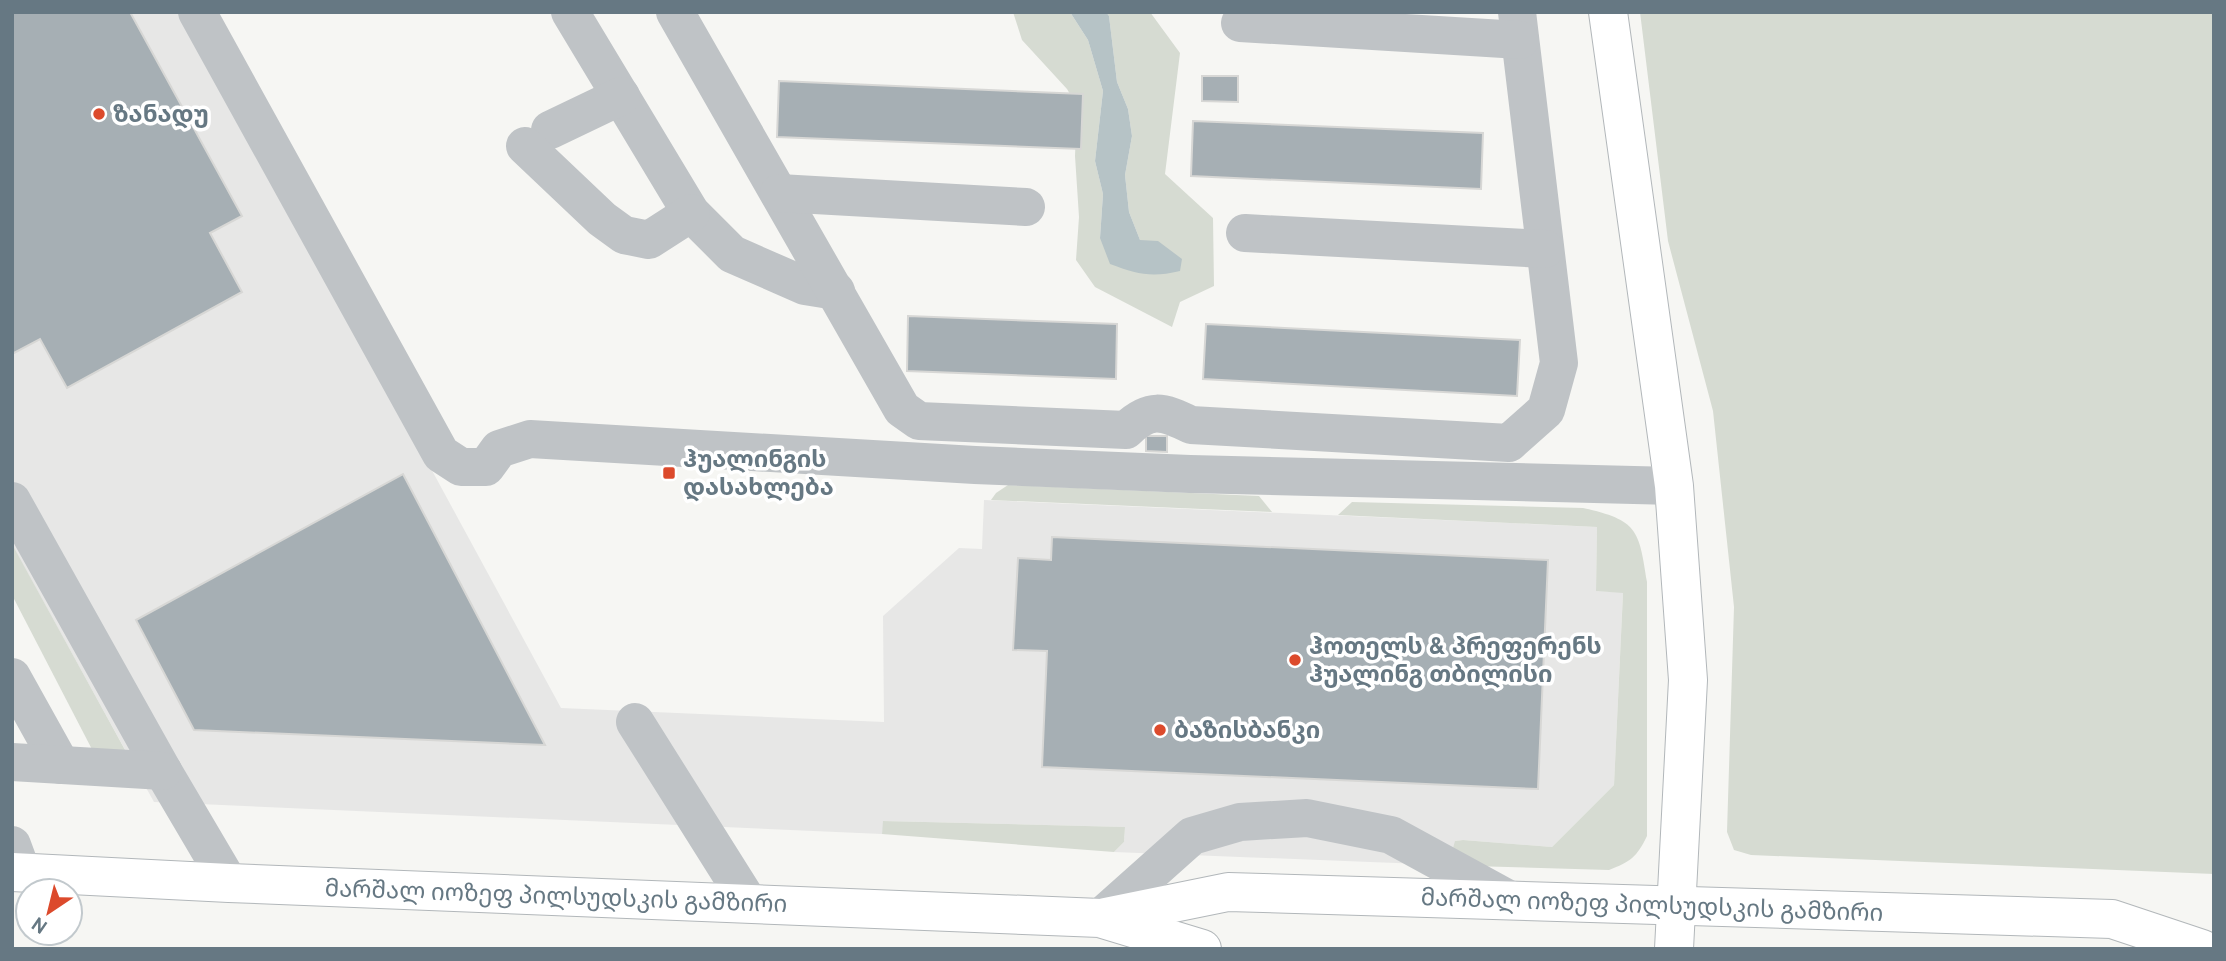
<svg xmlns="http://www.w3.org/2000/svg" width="2226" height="961" viewBox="0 0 2226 961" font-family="Overpass,'Noto Sans Georgian',sans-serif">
<rect width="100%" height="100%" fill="#f6f6f3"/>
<path fill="#e7e7e6" d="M12,12h171l378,696 323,14 -1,-106 76,-68 23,1 2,-49 613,27 -1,64 27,1 -9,193 -62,62 -89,-7 -8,1 16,25 -357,-14 10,-10 1,-15 -241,-6 -2,13 -728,-32 -142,-257z"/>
<g fill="#d6dbd2">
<path d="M1013,12h57l18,28 15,51 -8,70 8,33 -3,44 40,2 -11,-28 -4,-37 7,-39 -4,-27 -11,-27 -8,-66 -3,-4h44l30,41 -15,121 48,44 1,68 -34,16 -8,25 -77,-40 -19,-27 3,-43 -4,-61 2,-50 -10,-17 -45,-49z"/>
<path d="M1640,12h574v862l-463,-19 -17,-5 -7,-18 7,-225 -21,-196 -45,-170z"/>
<path d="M1008,485l251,11 13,16 -281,-12 5,-7z"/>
<path d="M1352,502l231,6c55,12 56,22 64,74v254c-10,21 -17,26 -38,34l-138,-4 -19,-14 3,-11 8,-1 89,7 62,-62 9,-192 -27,-2 1,-64 -259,-12z"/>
<path d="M12,544l118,215h-33l-85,-164z"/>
<path d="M883,821l242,6 -1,15 -10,10 -232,-18z"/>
</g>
<path fill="#b6c3c6" d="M1070,12h36l3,4 8,66 11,27 4,27 -7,39 4,37 11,28 18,1 24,18 -2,12c-29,7 -43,3 -70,-7l-10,-26 3,-44 -8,-33 8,-70 -15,-51z"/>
<g fill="#a6afb4" stroke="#d7d7d5" stroke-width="2">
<path d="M12,12h118l112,204 -32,17 32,59 -175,96 -27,-49 -28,15z"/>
<path d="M1202,76h36v26l-36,-1z"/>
<path d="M779,81l304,13 -2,55 -304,-12z"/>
<path d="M1193,121l290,12 -2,56 -290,-13z"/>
<path d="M908,316l209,8 -1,55 -209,-8z"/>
<path d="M1206,324l314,16 -3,56 -314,-17z"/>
<path d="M1146,436h21v16l-21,-1z"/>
<path d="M403,474l142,271 -351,-15 -58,-110z"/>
<path d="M1052,537l496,23 -10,229 -496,-22 5,-116 -34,-1 5,-92 33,2z"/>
</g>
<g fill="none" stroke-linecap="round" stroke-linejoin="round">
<g stroke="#b2b7ba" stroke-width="40">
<g id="major">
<path d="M1608,12l66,474 14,194 -14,269"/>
<path d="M12,872l217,11 871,35 102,31"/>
<path d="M1105,917l123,-25 884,27 90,30"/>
</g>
</g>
<g stroke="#bfc3c6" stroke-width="38">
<path d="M197,12l244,442 20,13h25l13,-18 31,-10 445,26 215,9 484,12"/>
<path d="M570,12l121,201 41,41 73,32 31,5"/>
<path d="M675,12l227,397 17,12 207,9c24,-23 36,-19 65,-5l318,18 37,-33 13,-47 -42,-351"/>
<path d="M1240,23l280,17"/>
<path d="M550,130l71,-34"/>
<path d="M525,146l77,73 22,16 25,5 42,-27"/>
<path d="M779,193l247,14"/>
<path d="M1245,233l300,16"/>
<path d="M12,501l151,270 66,112"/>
<path d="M12,677l49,88"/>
<path d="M635,722l114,181"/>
<path d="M12,762l151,9"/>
<path d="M12,845l10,27"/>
<path d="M1100,918l92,-82 48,-14 67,-4 84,17 119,65"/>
</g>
<use href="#major" stroke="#fff" stroke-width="38"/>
</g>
<g fill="#dc4a2c" stroke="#fff" stroke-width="2.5">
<circle cx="99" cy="114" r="7"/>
<rect x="662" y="466" width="14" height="14" rx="3.5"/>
<circle cx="1295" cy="660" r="7"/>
<circle cx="1160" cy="730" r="7"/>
</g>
<g text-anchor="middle" stroke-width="7" stroke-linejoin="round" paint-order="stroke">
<g font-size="24" font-weight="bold" fill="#667883" stroke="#fff" text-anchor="start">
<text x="113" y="122">ზანადუ</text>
<text x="683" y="467">ჰუალინგის<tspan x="683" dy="28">დასახლება</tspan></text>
<text x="1309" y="654">ჰოთელს &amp; პრეფერენს<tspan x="1309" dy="28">ჰუალინგ თბილისი</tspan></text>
<text x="1174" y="738">ბაზისბანკი</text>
</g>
<g font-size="24" fill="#667883" stroke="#fff">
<text transform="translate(556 896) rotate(2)" y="8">მარშალ იოზეფ პილსუდსკის გამზირი</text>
<text transform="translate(1652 905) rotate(2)" y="8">მარშალ იოზეფ პილსუდსკის გამზირი</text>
</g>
</g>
<rect width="2226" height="961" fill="none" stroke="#667883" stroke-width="28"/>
<g transform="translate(49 912) rotate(215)"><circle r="33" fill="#ffffff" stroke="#c2c9cd" stroke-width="2"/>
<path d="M0-5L12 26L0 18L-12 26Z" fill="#dc4a2c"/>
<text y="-10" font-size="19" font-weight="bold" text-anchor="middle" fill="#667883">N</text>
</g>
</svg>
